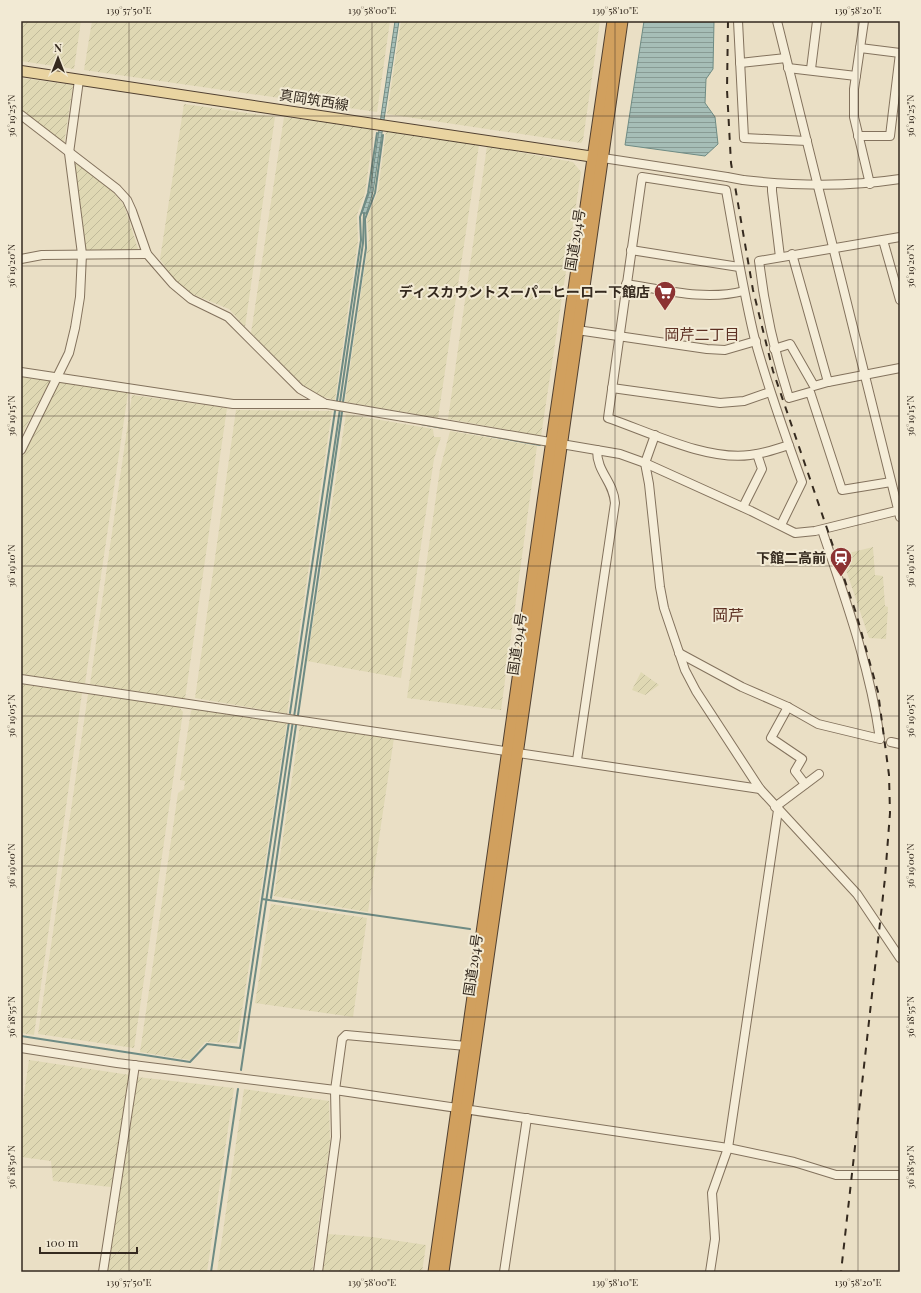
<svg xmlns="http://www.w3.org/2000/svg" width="921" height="1293" viewBox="0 0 921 1293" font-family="'Playfair Display','Noto Sans JP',serif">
<defs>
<pattern id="farmland-furrows" width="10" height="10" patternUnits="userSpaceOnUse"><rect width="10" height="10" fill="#dfd8b3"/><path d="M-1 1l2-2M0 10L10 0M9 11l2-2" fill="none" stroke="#c0ba9a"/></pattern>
<pattern id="water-rules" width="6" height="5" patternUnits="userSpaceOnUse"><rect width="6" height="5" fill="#a6beb7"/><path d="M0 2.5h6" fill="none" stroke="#889b94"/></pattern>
</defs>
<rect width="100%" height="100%" fill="#eadfc5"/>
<g fill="url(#farmland-furrows)">
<path d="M21,21h60l-7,48 -53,-8z"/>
<path d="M92,21h298l-13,91 -293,-42z"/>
<path d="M401,21h199l-17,119 -2,3 -194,-29z"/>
<path d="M21,78l52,7 -9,59 -43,-35z"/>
<path d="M184,104l91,13 -30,210 -16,-18 -39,-16 -15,-12 -15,-22z"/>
<path d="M284,117l90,12 -9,64 -8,22 1,26 -23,159 -16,-4 -13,-8 -55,-55z"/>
<path d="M386,131l93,14 -41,273 -93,-16 24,-164 -2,-20 11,-27z"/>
<path d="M487,146l86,16 8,10 -40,264 -93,-17z"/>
<path d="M74,163l14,7 26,23 10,12 15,47 -54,-1z"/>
<path d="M21,377l29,4 -29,55z"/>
<path d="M60,382l68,11 -43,291 -64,-10v-216z"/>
<path d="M132,395l95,13 -42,291 -95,-15z"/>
<path d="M236,410l96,1 -45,303 -92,-16z"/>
<path d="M346,414l87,15 1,8h7l-7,22 -33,219 -94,-17z"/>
<path d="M450,431l87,15 -36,264 -94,-12 33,-229z"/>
<path d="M873,547l2,28 8,1 2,30 3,1 -2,32 -17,-1 -28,-83z"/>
<path d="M641,672l18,13 -14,10 -13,-5z"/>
<path d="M21,684l61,9 -48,342 -13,-2z"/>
<path d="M88,694l91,13 4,5 -49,336 -96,-14z"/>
<path d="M194,708l93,14 -50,321 -32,-1 -15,18 -50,-8 38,-259 6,-4 1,-8 -5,-1 11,-69z"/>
<path d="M300,725l94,13 -26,174 -94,-16z"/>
<path d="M271,904l96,14 -14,99 -98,-14z"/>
<path d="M29,1060l101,15 -19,112 -58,-6 -2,-20 -30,-4v-41z"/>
<path d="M137,1077l97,11 -27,184h-100z"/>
<path d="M244,1089l85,12 1,41 -18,130h-95z"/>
<path d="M327,1234l45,3 54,8 -4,27h-101z"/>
</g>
<g fill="url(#water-rules)" stroke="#6e8b84">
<path d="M395,21h4l-26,171 -7,22 -4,-1 8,-22z"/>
<path d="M644,21h70l-1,48 -7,10 -1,24 10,14 3,27 -13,12 -80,-11z"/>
</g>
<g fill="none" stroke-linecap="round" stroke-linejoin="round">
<g stroke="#6e8b84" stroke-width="2">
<path d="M337,401l24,-161 -1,-23 8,-24 9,-60"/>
<path d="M340,402l23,-159 1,-30"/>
<path d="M343,402l23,-154 -1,-29 10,-26 8,-58"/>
<path d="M421,424l22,4"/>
<path d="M452,429l88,16"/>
<path d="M290,713l45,-302"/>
<path d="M298,715l44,-303"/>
<path d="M294,717l46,-308"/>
<path d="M271,898l25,-173"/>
<path d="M262,899l27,-177"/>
<path d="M21,1036l169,26 17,-18 33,4 22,-149 208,30"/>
<path d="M241,1070l52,-349"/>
<path d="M211,1272l27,-183"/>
</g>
<g stroke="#83725d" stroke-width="10">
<g id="minor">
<path d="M738,21l6,117 63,3"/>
<path d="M777,21l123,496"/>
<path d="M864,21l-10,68v28l16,67"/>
<path d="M860,48l40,5"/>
<path d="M740,63l46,-5"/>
<path d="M788,68l68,8"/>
<path d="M811,69l6,-48"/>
<path d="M21,115l96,74 10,11 5,11 15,43 26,30 18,15 37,18 72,72 24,14"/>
<path d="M858,136h32l10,-83"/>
<path d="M603,158l124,19"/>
<path d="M743,180c52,6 105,7 157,-1"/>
<path d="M772,184v7l8,66"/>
<path d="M883,240l17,60"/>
<path d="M631,250l108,17"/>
<path d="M792,254l36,128 72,-14"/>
<path d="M21,259l21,-4 105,-1"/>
<path d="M626,284c39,6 79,17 118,7"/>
<path d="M577,330l130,19 18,1 31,-9"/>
<path d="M774,349l16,-5 24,42 14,-4"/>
<path d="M21,372l212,32h94l293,50 25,9 106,48 44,22 20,-2 85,-21"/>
<path d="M612,388l108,15 24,-2 26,-9"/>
<path d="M655,435l-10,28 4,21 11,103 4,21 21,62 11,21 64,98 97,105 43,64"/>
<path d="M21,450l48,-97 6,-25 5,-31 2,-43 -13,-101 10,-73"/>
<path d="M891,482l-49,8 -32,-98 -21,6c-15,-47 -24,-87 -30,-137l141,-24"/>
<path d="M743,507l19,-38 -5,-15"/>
<path d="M781,525l21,-43c-17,-47 -34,-94 -47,-142 -12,-49 -20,-100 -29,-150l-84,-13 -34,241c41,14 99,43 142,37 13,-1 26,-6 39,-10"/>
<path d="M679,653l63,34 46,20 30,17 62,15c-10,-72 -35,-141 -58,-209"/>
<path d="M21,679l739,110"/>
<path d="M788,707l-17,31 31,21 -7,12 10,13"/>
<path d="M891,742l9,2"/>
<path d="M577,760l38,-257c-2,-23 -18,-30 -18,-53"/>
<path d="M775,807l44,-33"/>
<path d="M21,1048l96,15 218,27 393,58 66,14 42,13h64"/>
<path d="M103,1272l32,-207"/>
<path d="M318,1272l18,-135 -1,-47 7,-51 4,-4 120,11"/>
<path d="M504,1272l23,-154"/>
<path d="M710,1272l5,-33 -3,-46 16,-45 50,-338"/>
</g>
</g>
<g stroke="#514031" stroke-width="12">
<path id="major" d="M21,71l580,87"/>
</g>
<g stroke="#514031" stroke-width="13">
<g id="highway">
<path d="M434,1272l109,-770 70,-481"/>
<path d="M443,1272l179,-1251"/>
</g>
</g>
<use href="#minor" stroke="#f5edd8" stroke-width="8"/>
<use href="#major" stroke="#e9d4a1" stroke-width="10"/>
<use href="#highway" stroke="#d1a05e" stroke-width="11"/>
<path stroke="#352a1f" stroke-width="2" stroke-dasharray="7 7" stroke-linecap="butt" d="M728,21l-1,69 4,73 22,127 20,81 83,242 22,79 11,83 1,38 -5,65 -44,394"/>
<g stroke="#83725d" stroke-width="10" stroke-linecap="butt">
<path id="minor-bridge" d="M727,177l16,3"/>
</g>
<use href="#minor-bridge" stroke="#f5edd8" stroke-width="8"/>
</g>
<path fill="none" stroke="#352a1f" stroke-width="1" stroke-opacity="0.45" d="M129,21v1251M372,21v1251M615,21v1251M858,21v1251M21,116h879M21,266h879M21,416h879M21,566h879M21,716h879M21,866h879M21,1017h879M21,1167h879"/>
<defs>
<g id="supermarket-pin" transform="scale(1.15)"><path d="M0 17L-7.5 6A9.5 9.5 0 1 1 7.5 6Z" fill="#8c3333" stroke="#f2ead4"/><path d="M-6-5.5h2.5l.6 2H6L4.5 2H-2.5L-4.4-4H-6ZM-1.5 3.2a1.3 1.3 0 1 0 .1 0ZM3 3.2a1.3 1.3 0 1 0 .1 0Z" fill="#fff"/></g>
<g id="station-pin" transform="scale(1.15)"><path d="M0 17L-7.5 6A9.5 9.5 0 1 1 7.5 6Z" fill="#8c3333" stroke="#f2ead4"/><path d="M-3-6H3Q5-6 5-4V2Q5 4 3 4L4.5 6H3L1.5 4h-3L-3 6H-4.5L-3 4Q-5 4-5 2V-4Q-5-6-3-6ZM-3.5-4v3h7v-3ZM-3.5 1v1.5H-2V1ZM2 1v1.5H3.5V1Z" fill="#fff"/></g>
</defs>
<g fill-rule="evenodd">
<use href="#supermarket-pin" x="665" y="292"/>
<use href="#station-pin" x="841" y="558"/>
</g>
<g text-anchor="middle" stroke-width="4" stroke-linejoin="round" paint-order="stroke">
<g font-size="14" fill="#352a1f" stroke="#f2ead4">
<text transform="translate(314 100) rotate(9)" y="5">真岡筑西線</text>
<text transform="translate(575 240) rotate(-81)" y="5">国道294号</text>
<text transform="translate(517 644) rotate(-82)" y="5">国道294号</text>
<text transform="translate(473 965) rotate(-82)" y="5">国道294号</text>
</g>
<g font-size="14" font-weight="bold" fill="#352a1f" stroke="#f2ead4" text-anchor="end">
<text x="650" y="297">ディスカウントスーパーヒーロー下館店</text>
<text x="826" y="563">下館二高前</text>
</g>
<g font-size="15" fill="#5d3023" stroke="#f2ead4">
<text x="702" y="340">岡芹二丁目</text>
</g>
<g font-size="16" fill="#5d3023" stroke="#f2ead4">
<text x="728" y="621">岡芹</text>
</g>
</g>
<rect width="921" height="1293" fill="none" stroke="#f2ead4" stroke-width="44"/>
<g transform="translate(58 58)" stroke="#f2ead4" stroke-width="3" paint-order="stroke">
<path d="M0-3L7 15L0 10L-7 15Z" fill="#352a1f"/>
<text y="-6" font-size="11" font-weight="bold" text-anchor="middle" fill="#352a1f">N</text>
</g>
<path d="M40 1247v6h97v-6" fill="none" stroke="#352a1f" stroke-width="2"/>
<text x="46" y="1247" font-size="12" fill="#352a1f" stroke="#f2ead4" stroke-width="3" paint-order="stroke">100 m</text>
<rect x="22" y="22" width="877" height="1249" fill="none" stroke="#352a1f" stroke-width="1.5"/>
<g font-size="10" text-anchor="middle" fill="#352a1f">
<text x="129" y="14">139°57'50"E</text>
<text x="372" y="14">139°58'00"E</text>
<text x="615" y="14">139°58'10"E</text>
<text x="858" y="14">139°58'20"E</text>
<text transform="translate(11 116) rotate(-90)" y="4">36°19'25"N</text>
<text transform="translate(910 116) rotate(-90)" y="4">36°19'25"N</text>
<text transform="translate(11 266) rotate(-90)" y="4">36°19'20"N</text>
<text transform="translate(910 266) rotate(-90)" y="4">36°19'20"N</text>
<text transform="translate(11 416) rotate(-90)" y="4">36°19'15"N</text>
<text transform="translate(910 416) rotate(-90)" y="4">36°19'15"N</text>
<text transform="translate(11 566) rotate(-90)" y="4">36°19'10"N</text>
<text transform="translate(910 566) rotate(-90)" y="4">36°19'10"N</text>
<text transform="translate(11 716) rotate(-90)" y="4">36°19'05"N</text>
<text transform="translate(910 716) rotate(-90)" y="4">36°19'05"N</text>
<text transform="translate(11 866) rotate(-90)" y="4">36°19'00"N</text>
<text transform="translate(910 866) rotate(-90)" y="4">36°19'00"N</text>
<text transform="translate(11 1017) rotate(-90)" y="4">36°18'55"N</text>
<text transform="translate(910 1017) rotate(-90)" y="4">36°18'55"N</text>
<text transform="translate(11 1167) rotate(-90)" y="4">36°18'50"N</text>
<text transform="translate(910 1167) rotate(-90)" y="4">36°18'50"N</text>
<text x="129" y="1286">139°57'50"E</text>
<text x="372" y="1286">139°58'00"E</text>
<text x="615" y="1286">139°58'10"E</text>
<text x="858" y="1286">139°58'20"E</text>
</g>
</svg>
